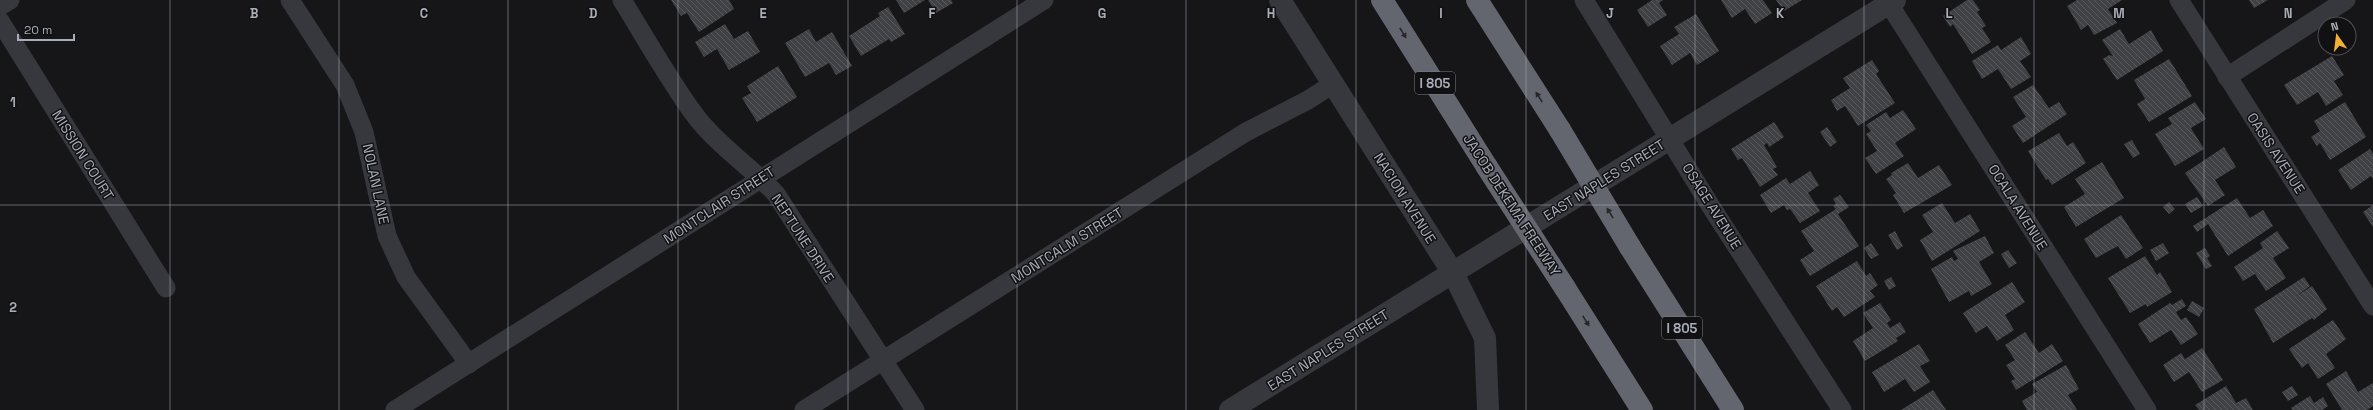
<svg xmlns="http://www.w3.org/2000/svg" width="2373" height="410" viewBox="0 0 2373 410" font-family="'Space Grotesk',sans-serif">
<defs>
<pattern id="building-back-hatch" width="6" height="6" patternUnits="userSpaceOnUse"><rect width="6" height="6" fill="#404145"/><path d="M-1 5l2 2M0 0l6 6M5-1l2 2" fill="none" stroke="#595a5e"/></pattern>
</defs>
<rect width="100%" height="100%" fill="#161618"/>
<g fill="url(#building-back-hatch)">
<path d="M671,0h58l5,9 -35,23 -12,-19 -6,3z"/>
<path d="M896,0h29l-21,13z"/>
<path d="M928,0h23l2,3 -17,10z"/>
<path d="M1652,0h11l-4,3 8,12 -19,12 -11,-17z"/>
<path d="M1721,0h42l9,13 -17,11 -10,-15 -13,9z"/>
<path d="M1776,0h26l-18,11z"/>
<path d="M1967,0h6l7,10 -3,2 9,14 -4,2 9,14 -19,12 -19,-30 -3,3 -7,-11z"/>
<path d="M2077,0h45l-14,9 9,14 -23,12 -6,-10 -7,5 -14,-24z"/>
<path d="M2249,0h19l-14,8z"/>
<path d="M888,7l17,27 -14,8 -2,-3 -28,17 -12,-20 31,-20 -2,-3z"/>
<path d="M1696,14l23,37 -22,14 -7,-12 -18,12 -12,-19 19,-12 -5,-7z"/>
<path d="M725,24l9,15 14,-8 12,21 -31,18 -12,-21 -13,8 -9,-15z"/>
<path d="M809,29l7,13 16,-10 20,34 -16,9 -7,-12 -24,14 -20,-34z"/>
<path d="M2120,29l9,15 22,-14 12,21 -46,29 -14,-21 6,-4 4,1 -11,-16z"/>
<path d="M2021,37l10,17 -11,7 11,16 -20,12 -13,-20 -16,10 -10,-18 26,-16 3,5z"/>
<path d="M2332,56l12,19 -10,6 9,14 -17,11 -8,-14 -21,13 -13,-20z"/>
<path d="M2169,59l23,37 -43,26 -12,-18 8,-5 -11,-19z"/>
<path d="M1872,60l7,11 -3,3 19,29 -37,23 -13,-20 -8,5 -6,-11 19,-12 -7,-10z"/>
<path d="M778,66l19,31 -40,25 -15,-24 9,-5 -4,-7z"/>
<path d="M2033,85l16,23 10,-6 8,12 -44,29 -11,-17 14,-9 -13,-20z"/>
<path d="M2195,102l11,17 -15,9 13,21 -29,17 -20,-32 17,-10 -4,-6z"/>
<path d="M2345,102l21,35 -36,23 -10,-17 -3,3 -6,-9 9,-6 -6,-10z"/>
<path d="M1903,110l13,19 -21,14 9,13 -28,18 -11,-16 12,-7 -11,-17 5,-3 -5,-6 20,-13 4,6z"/>
<path d="M1774,122l10,15 -15,10 -2,-4 -3,2 13,22 -4,2 5,6 -18,12 -18,-29 -4,2 -7,-11z"/>
<path d="M1827,127l10,15 -7,5 -10,-15z"/>
<path d="M2059,133l8,13 6,-4 13,21 -34,22 -4,-6 -2,1 -18,-29z"/>
<path d="M2132,140l8,14 -7,4 -9,-14z"/>
<path d="M2224,147l12,20 -21,13 10,15 -17,11 -23,-33z"/>
<path d="M2370,149l3,5v25l-2,-3 -20,14 -13,-20z"/>
<path d="M2102,162l22,36 -48,29 -12,-20 21,-13 -10,-15z"/>
<path d="M1908,163l10,15 21,-13 13,20 -48,28 -11,-18 3,-2 -10,-14 6,-4 -1,-2z"/>
<path d="M1810,171l9,14 -11,8 12,18 -20,12 -10,-14 -3,1 -3,-5 -13,8 -11,-18 26,-17 4,6z"/>
<path d="M1840,195l9,12 -11,7 21,32 -49,30 -10,-16 14,-9 -13,-20 35,-22 -3,-3 3,-2 -3,-5z"/>
<path d="M2197,197l6,9 -12,7 -6,-9z"/>
<path d="M2237,198l13,20 13,-8 10,16 -45,30 -20,-32 -11,8 -4,-6z"/>
<path d="M2169,202l6,7 -6,5 -6,-7z"/>
<path d="M1942,203l13,20 15,-9 10,17 -48,30 -12,-21 13,-8 -11,-17z"/>
<path d="M2373,205v22l-10,-15z"/>
<path d="M2121,215l22,33 -17,11 -8,-13 -22,12 -12,-19z"/>
<path d="M1895,231l8,15 -6,4 -9,-15z"/>
<path d="M2277,231l12,17 -16,10 13,20 -20,13 -11,-17 -12,7 -9,-14 29,-19 -3,-5z"/>
<path d="M1985,236l9,17 -15,9 13,22 -21,12 -2,-5 -20,11 -18,-33 21,-12 2,4 4,-2 -5,-8z"/>
<path d="M1871,243l8,12 -8,4 -7,-11z"/>
<path d="M2163,243l6,10 -13,8 -6,-11z"/>
<path d="M2205,248l5,8 -3,2 5,8 -6,3 -10,-16z"/>
<path d="M2008,250l9,13 -8,5 -8,-14z"/>
<path d="M2145,256l12,19 3,-3 12,20 -25,15 -1,-3 -16,9 -22,-35z"/>
<path d="M1857,261l9,15 4,-3 8,12 -8,6 5,6 -31,20 -7,-10 -5,4 -16,-25z"/>
<path d="M1891,277l5,9 -7,4 -5,-9z"/>
<path d="M2304,277l6,9 -15,11 17,-11 15,23 -13,11 -2,-2 -39,25 -19,-34z"/>
<path d="M2012,282l13,20 -20,13 9,15 -17,11 -10,-15 -11,7 -13,-20z"/>
<path d="M2182,299l4,7 -10,6 5,8 5,-3 12,17 -17,11 -10,-15 -21,13 -12,-19 32,-21 2,2z"/>
<path d="M2192,301l12,7 -5,9 -12,-7z"/>
<path d="M1880,303l11,17 -4,3 3,5 10,-6 6,10 -10,6 2,3 -33,20 -12,-20 20,-13 -10,-15z"/>
<path d="M2333,320l13,19 -20,15 9,14 -17,11 -10,-16 -6,5 -13,-19z"/>
<path d="M2025,332l14,21 13,-9 11,17 -47,29 -5,-9 4,-2 -9,-14 9,-5 -10,-15z"/>
<path d="M1919,344l11,17 -10,5 10,16 -16,10 -9,-13 -21,13 -12,-20z"/>
<path d="M2202,348l21,32 -21,12 -13,-20 -15,10 -11,-17 18,-12 4,6z"/>
<path d="M2066,365l13,24 -11,6 9,15h-50l-5,-9 15,-9 -5,-8z"/>
<path d="M2346,371l12,21 15,-9v23l-6,4h-25l-16,-26z"/>
<path d="M2226,386l10,17 10,-5 7,12h-54l-4,-5z"/>
<path d="M2292,386l6,9 -10,6 -6,-9z"/>
<path d="M1933,390l13,20h-45z"/>
<path d="M2310,396l4,7 9,-6 5,9 -6,4h-29l-2,-2z"/>
</g>
<g fill="none" stroke-linecap="round" stroke-linejoin="round">
<g stroke="#37383d" stroke-width="19">
<path d="M290,0l55,85 19,47 23,104 19,41 63,87"/>
<path d="M622,0c23,37 47,80 72,114 23,31 56,52 82,80l139,216"/>
<path d="M1584,0l126,205 132,205"/>
<path d="M2179,0l194,306"/>
<path d="M1889,4l258,406"/>
<path d="M0,6l10,-6"/>
<path d="M0,21l166,267"/>
<path d="M2227,77l119,-77"/>
<path d="M395,410l649,-410"/>
<path d="M804,410l442,-278 62,-32 25,-16"/>
</g>
<g stroke="#37383d" stroke-width="22">
<path d="M1280,0l173,273 32,65 3,72"/>
<path d="M1230,410l665,-410"/>
</g>
<g stroke="#63666e" stroke-width="22">
<path d="M1382,0l105,167"/>
<path d="M1477,0l83,130"/>
<path d="M1630,247l103,163"/>
<path d="M1565,288l77,122"/>
</g>
<g stroke="#63666e" stroke-width="22">
<path d="M1560,130l70,117"/>
<path d="M1487,167l78,121"/>
</g>
</g>
<defs><path id="oneway-solid" d="M-6-.8H1V-3.2L6.5 0L1 3.2V.8H-6Z"/></defs>
<g fill="#26262a">
<use href="#oneway-solid" transform="translate(1403 33) rotate(58)"/>
<use href="#oneway-solid" transform="translate(1539 97) rotate(-122)"/>
<use href="#oneway-solid" transform="translate(1610 213) rotate(-121)"/>
<use href="#oneway-solid" transform="translate(1586 321) rotate(58)"/>
</g>
<path fill="none" stroke="#a8adb8" stroke-width="1" stroke-opacity="0.55" d="M170,0v410M339,0v410M508,0v410M678,0v410M848,0v410M1017,0v410M1186,0v410M1356,0v410M1526,0v410M1695,0v410M1864,0v410M2034,0v410M2204,0v410M0,205h2373"/>
<g text-anchor="middle" stroke-width="3" stroke-linejoin="round" paint-order="stroke">
<g fill="#111113" stroke="#7b7e86" stroke-width="1">
<rect x="1415" y="72" width="40" height="22" rx="3"/>
<rect x="1662" y="317" width="40" height="22" rx="3"/>
</g>
<g font-size="13" font-weight="bold" fill="#a8adb8">
<text x="1435" y="88">I 805</text>
<text x="1682" y="333">I 805</text>
</g>
<g font-size="14" fill="#a8adb8" stroke="#111113">
<text transform="translate(2276 153) rotate(57)" y="5">OASIS AVENUE</text>
<text transform="translate(83 155) rotate(58)" y="5">MISSION COURT</text>
<text transform="translate(1604 180) rotate(-32)" y="5">EAST NAPLES STREET</text>
<text transform="translate(376 184) rotate(78)" y="5">NOLAN LANE</text>
<text transform="translate(1405 198) rotate(58)" y="5">NACION AVENUE</text>
<text transform="translate(719 205) rotate(-33)" y="5">MONTCLAIR STREET</text>
<text transform="translate(1512 205) rotate(57)" y="5">JACOB DEKEMA FREEWAY</text>
<text transform="translate(1712 206) rotate(58)" y="5">OSAGE AVENUE</text>
<text transform="translate(2018 207) rotate(58)" y="5">OCALA AVENUE</text>
<text transform="translate(803 238) rotate(57)" y="5">NEPTUNE DRIVE</text>
<text transform="translate(1067 245) rotate(-32)" y="5">MONTCALM STREET</text>
<text transform="translate(1328 350) rotate(-32)" y="5">EAST NAPLES STREET</text>
</g>
</g>
<g font-size="13" text-anchor="middle" font-weight="bold" fill="#a8adb8" stroke="#111113" stroke-width="3" stroke-linejoin="round" paint-order="stroke">
<text x="254" y="18">B</text>
<text x="424" y="18">C</text>
<text x="593" y="18">D</text>
<text x="763" y="18">E</text>
<text x="932" y="18">F</text>
<text x="1102" y="18">G</text>
<text x="1271" y="18">H</text>
<text x="1441" y="18">I</text>
<text x="1610" y="18">J</text>
<text x="1780" y="18">K</text>
<text x="1949" y="18">L</text>
<text x="2119" y="18">M</text>
<text x="2288" y="18">N</text>
<text x="13" y="107">1</text>
<text x="13" y="312">2</text>
</g>
<g transform="translate(2337 36) rotate(346)"><circle r="19" fill="#111113" stroke="#4d4f55"/>
<path d="M0-3L7 15L0 10L-7 15Z" fill="#f2b134"/>
<text y="-6" font-size="11" font-weight="bold" text-anchor="middle" fill="#a8adb8">N</text>
</g>
<path d="M18 34v6h56v-6" fill="none" stroke="#a8adb8" stroke-width="2"/>
<text x="24" y="34" font-size="12" fill="#a8adb8" stroke="#111113" stroke-width="3" paint-order="stroke">20 m</text>
</svg>
